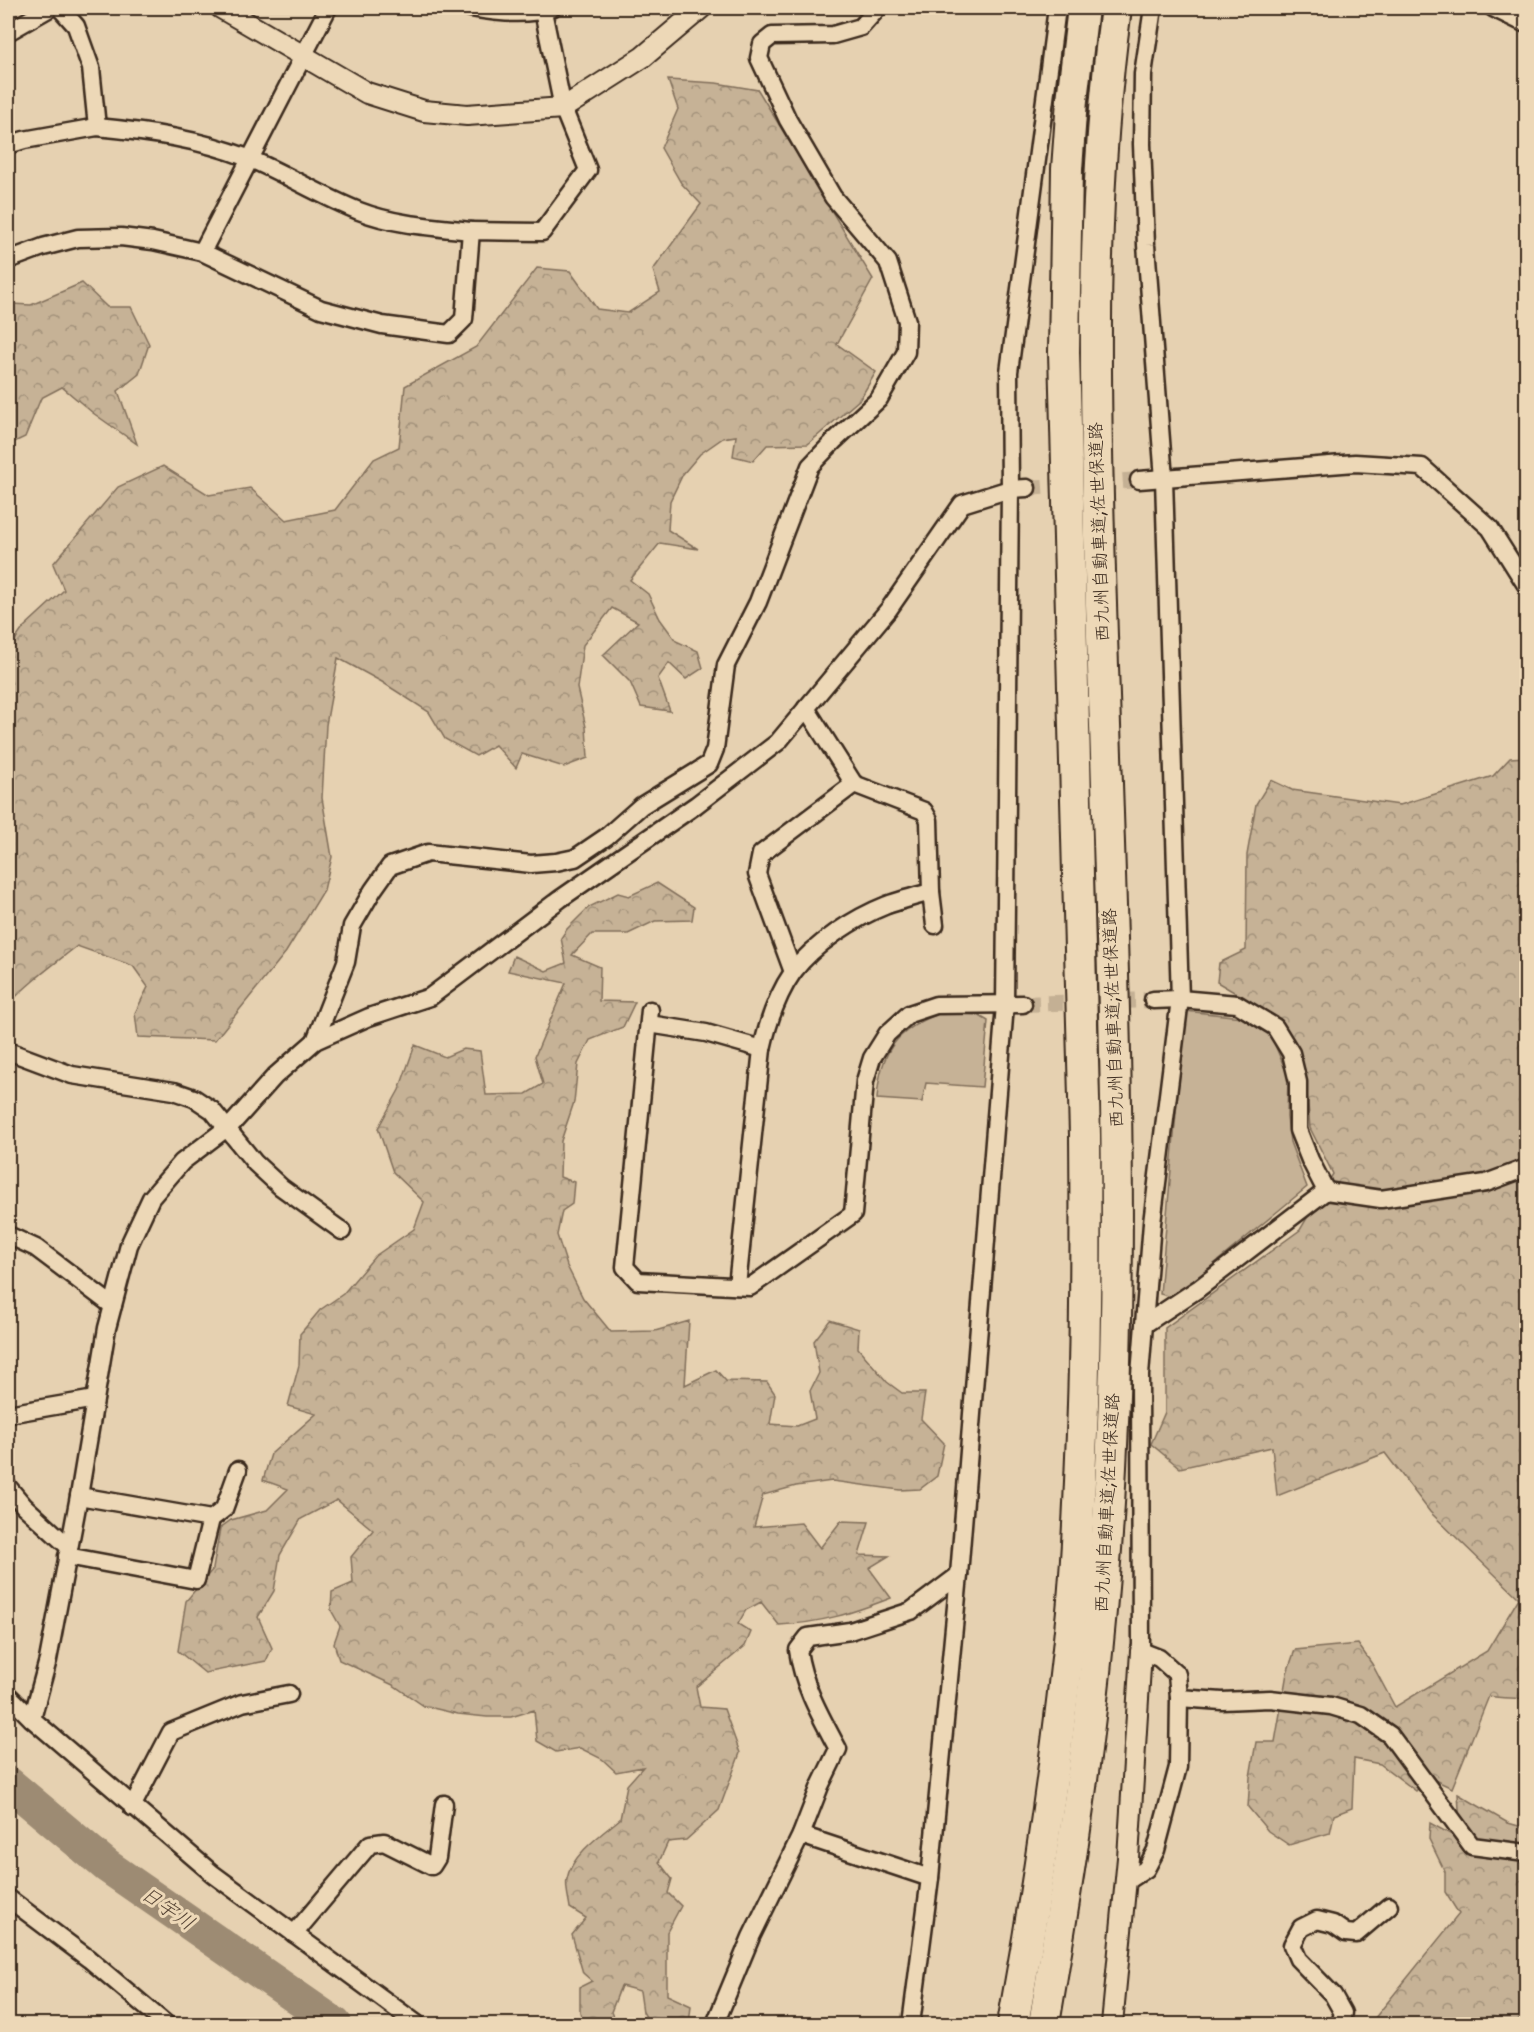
<svg xmlns="http://www.w3.org/2000/svg" width="1534" height="2032" viewBox="0 0 1534 2032" font-family="Mynerve,'Klee One',sans-serif">
<defs>
<pattern id="forest-crowns" width="20" height="18" patternUnits="userSpaceOnUse" patternTransform="scale(1.5)"><rect width="20" height="18" fill="#c6b296"/><path d="M2 6a3 3 0 1 1 6 0M12 15a3 3 0 1 1 6 0" fill="none" stroke="#a2917a"/></pattern>
</defs>
<rect width="100%" height="100%" fill="#e6d1b1"/>
<filter id="ink" filterUnits="userSpaceOnUse"><feTurbulence type="fractalNoise" baseFrequency=".0167" numOctaves="2"/><feDisplacementMap in="SourceGraphic" scale="12" xChannelSelector="R" yChannelSelector="G"/><feConvolveMatrix kernelMatrix="1 2 1 2 8 2 1 2 1" color-interpolation-filters="sRGB"/></filter>
<g filter="url(#ink)">
<g fill="#c6b296" stroke="#806e5a" stroke-width="1.5">
<path d="M1185,1011l57,6 27,14 19,45 -1,41 3,25 17,45 -104,86 -32,24 -11,-3z"/>
<path d="M941,1013l37,2 10,6 -6,66 -56,-4 -4,19 -45,-3c3,-47 19,-70 64,-86z"/>
</g>
<g fill="url(#forest-crowns)" stroke="#806e5a" stroke-width="1.5">
<path d="M668,80l48,3 42,7 115,189 -36,65 39,28 -16,27 -52,45 -41,1 -14,16 -20,-5 3,-20 -13,2 -23,16 -17,20 -13,27 -2,29 30,19 -38,-6 -30,37 18,14 12,25 16,22 22,10 5,17 -17,11 -17,-16 -11,15 12,33 -29,-4 -11,-25 -27,-27 35,-33 -26,-14 -29,37 -6,43 9,39 2,31 -24,9 -42,-13 -6,14 -21,-23 -19,11 -31,-17 -16,-27 -47,-30 -44,-24 -12,67 -4,73 10,59 -8,33 -38,62 -71,88 -77,-3 -3,-24 13,-26 -15,-21 -56,-20c-24,19 -49,37 -69,59v-355l16,-23 40,-37 -11,-26 65,-77 45,-21 46,29 41,-7 36,32 49,-10 39,-51 25,-12 6,-61 71,-39 61,-79 33,3 27,38 31,4 32,-21 -7,-22 48,-66 -20,-21 -20,-35 17,-39z"/>
<path d="M82,283l25,24h24l18,37 -10,30 -21,17 19,53 -44,-31 -31,-26 -21,11 -16,39 -17,8v-132l3,-9 20,1z"/>
<path d="M1526,757v260l-5,5 5,11v666c-12,-2 -24,0 -37,-3l-37,92 -24,-11 -12,14 -36,-27 -26,-5 -2,49 -18,7 -4,18 -41,12 -21,-14 -20,-24 2,-30 6,-35h19l12,-69 8,-23 63,-6 14,20 23,43 92,-56 32,-53 -89,-86 -45,-59 -108,43 -5,-49 -92,21 -29,-24 14,-32v-84l135,-98 33,-56 -23,-46 -5,-58 -32,-55 -56,-33 2,-19 27,-13 1,-95 9,-51 15,-24 21,10 108,15 93,-29 17,-18z"/>
<path d="M657,883l37,24 -2,13 -37,1 -27,13h-36l-20,21 28,12 -1,34 36,1 -12,25 -33,13 -12,24 -4,38 -13,39 -1,36 14,5 -2,22 -10,7 -5,24 10,31 16,32 28,34 44,-1 34,-10 -4,64 31,-15 10,11 41,1 8,12 -5,30 27,2 18,-7 -5,-28 9,-18 -5,-32 16,-21 29,9 -1,19 29,34 15,11h23l-4,26 23,24 -7,33 -17,13 -20,1 -68,-9 -36,5 -33,9 -9,32 47,-4 19,25 21,-27 28,1 -10,33 30,1 -20,12 22,30c-39,15 -69,25 -112,27l-18,-23 -15,8 -8,14 13,8 -6,14 -49,41 4,20 24,2 16,44 -21,57 -33,30 -18,2 -9,20 13,17 -4,14 13,13 -14,26v63l24,11 -2,18h-39l-7,-12 -3,-21 -19,-5 -10,26 5,12h-33l-3,-12v-25l12,-6 -9,-8 -11,-38 14,-17 -16,-10c-1,-9 -5,-21 -3,-29 4,-24 36,-46 53,-60l7,-34 16,-18 -27,5 -14,-13 -22,-11 -24,4 -19,-11 -3,-31 -23,7h-24l-29,-3 -34,-8 -31,-21 -54,-25 -5,-17 6,-17 -9,-16 1,-18 21,-9 -2,-26 22,-27 -36,-30 -36,19 -21,36 -6,36 -16,26 14,31 -6,13 -61,12 -27,-22 8,-50 27,-32 7,-41 11,-8 36,-10 21,-21 -25,-9 8,-26 45,-40 -28,-8 11,-41 1,-31 20,-24 23,-16 32,-38 39,-27 10,-27 -31,-30 -15,-44 21,-38 16,-45 30,12 18,-8 17,2 6,44 40,-1 17,-10 -8,-28 31,-73 -58,-12 6,-15 32,15 20,-8 -5,-25 6,-9 22,-22 29,-14 11,3z"/>
<path d="M1458,1794l50,29 18,5v196h-156l89,-110 -14,-22v-20l-16,-33 1,-16 31,17z"/>
</g>
<g fill="none" stroke-linecap="round" stroke-linejoin="round">
<path stroke="#9d8b73" stroke-width="34" d="M8,1783l99,83 228,158"/>
<g stroke="#c4b094" stroke-width="16" stroke-dasharray="16 8" stroke-linecap="butt">
<path d="M1027,488l112,-8"/>
<path d="M1023,1004l130,-4"/>
</g>
<g stroke="#3b2a1e" stroke-width="21">
<g id="minor">
<path d="M471,8c26,5 56,8 81,0"/>
<path d="M1153,8l-10,66 -1,70 4,101 18,234 16,520 -28,224 -12,152 1,276 18,7 18,16 2,24 43,3 48,-2 61,7 30,9 29,20 82,111 54,7"/>
<path d="M1493,8l33,16"/>
<path d="M8,32l42,-24"/>
<path d="M97,127c52,5 102,12 151,31 38,16 73,38 111,53 36,14 75,16 112,20"/>
<path d="M8,145l16,-5 73,-13 -6,-59 -15,-42 -16,-18"/>
<path d="M202,252l126,-244"/>
<path d="M8,260l35,-13 35,-9 43,-1 32,4 49,11 119,57 61,16 67,9 15,-15 7,-88 71,1 46,-62 -25,-62 -20,-97"/>
<path d="M1139,480l216,-17 67,4 68,61 36,57"/>
<path d="M806,708l48,76 70,27 5,9 2,72 4,33"/>
<path d="M793,972l-36,-98 4,-20 93,-70"/>
<path d="M1153,1000l27,-1 57,5 38,23 16,26 7,29v48l12,30 16,31"/>
<path d="M650,1010l-25,257 13,14 112,6 103,-73 12,-133 7,-23 15,-24 22,-20 27,-9 87,-1"/>
<path d="M649,1024l57,9 56,16"/>
<path d="M315,1041l31,-79 6,-36 21,-36 17,-24 38,-13 103,11 25,-2 19,-4 31,-21 35,-31 68,-42 6,-15 11,-84 32,-63 52,-136 24,-25 45,-42 27,-47 1,-31 -19,-59 -55,-65 -45,-77 -29,-62 3,-14 10,-8 61,-1 28,-8 17,-19"/>
<path d="M8,1051l64,24 102,16 20,7 18,12 43,53 26,24 61,44"/>
<path d="M8,1235l28,13 77,58"/>
<path d="M737,1286l25,-237c6,-27 15,-54 31,-77 21,-28 61,-54 94,-67 14,-5 29,-9 44,-13"/>
<path d="M1145,1324l53,-35 128,-98 55,8 105,-16 40,-15"/>
<path d="M8,1414l87,-15"/>
<path d="M8,1487l16,19 45,41"/>
<path d="M79,1496l132,23 13,-10 14,-39"/>
<path d="M67,1556l129,24 15,-61"/>
<path d="M8,1695l24,24 181,155 204,150"/>
<path d="M32,1719l16,-59 31,-164 28,-168 22,-83 22,-47 31,-36 50,-38 43,-48 40,-35 54,-24 61,-20 130,-98 136,-94 82,-63 111,-133 73,-105 48,-15 17,-1"/>
<path d="M132,1807l39,-75 71,-29 47,-9"/>
<path d="M801,1835l129,43"/>
<path d="M1126,1882l20,-13 10,-19 22,-83 1,-69"/>
<path d="M8,1898l81,61 77,65"/>
<path d="M294,1934l76,-90 14,-2 48,24 5,-8 7,-54"/>
<path d="M715,2024l36,-87 50,-102 19,-49 18,-37c-17,-32 -35,-63 -40,-99l10,-13 42,-6 61,-20 48,-36"/>
<path d="M911,2024l19,-146 29,-303 46,-570 5,-516 -1,-117 48,-364"/>
<path d="M1340,2024l3,-11 -10,-18 -35,-36 -6,-14 9,-17 16,-8 16,4 13,9 10,1 33,-28"/>
</g>
</g>
<g stroke="#3b2a1e" stroke-width="24">
<g id="tertiary">
<path d="M221,8l146,85 57,18 43,4 96,-7 80,-51 58,-49"/>
<path d="M1112,2024l16,-166 13,-207"/>
</g>
</g>
<g stroke="#3b2a1e" stroke-width="34">
<g id="motorway">
<path d="M1013,2024c25,-136 45,-274 59,-413 5,-51 7,-102 9,-154 5,-107 5,-214 4,-322l-21,-783 3,-183 5,-69 11,-92"/>
<path d="M1044,2024c21,-126 42,-254 54,-382 18,-178 21,-359 18,-538 -3,-190 -12,-379 -17,-569 -5,-177 -7,-351 17,-527"/>
</g>
</g>
<use href="#minor" stroke="#edd8b7" stroke-width="16"/>
<use href="#tertiary" stroke="#edd8b7" stroke-width="20"/>
<use href="#motorway" stroke="#edd8b7" stroke-width="30"/>
</g>
</g>
<g text-anchor="middle" stroke-width="6" stroke-linejoin="round" paint-order="stroke">
<g font-size="18" fill="#3b2a1e" stroke="#edd8b7">
<text transform="translate(1099 532) rotate(-92)" y="6">西九州自動車道;佐世保道路</text>
<text transform="translate(1113 1018) rotate(-92)" y="6">西九州自動車道;佐世保道路</text>
<text transform="translate(1107 1503) rotate(-87)" y="6">西九州自動車道;佐世保道路</text>
</g>
<g font-size="20" font-style="italic" fill="#544233" stroke="#edd8b7">
<text transform="translate(168 1908) rotate(35)" y="7">日宇川</text>
</g>
</g>
<rect width="1534" height="2032" fill="none" stroke="#edd8b7" stroke-width="30"/>
<rect x="15" y="15" width="1504" height="2002" fill="none" stroke="#3b2a1e" stroke-width="2" filter="url(#ink)"/>
</svg>
